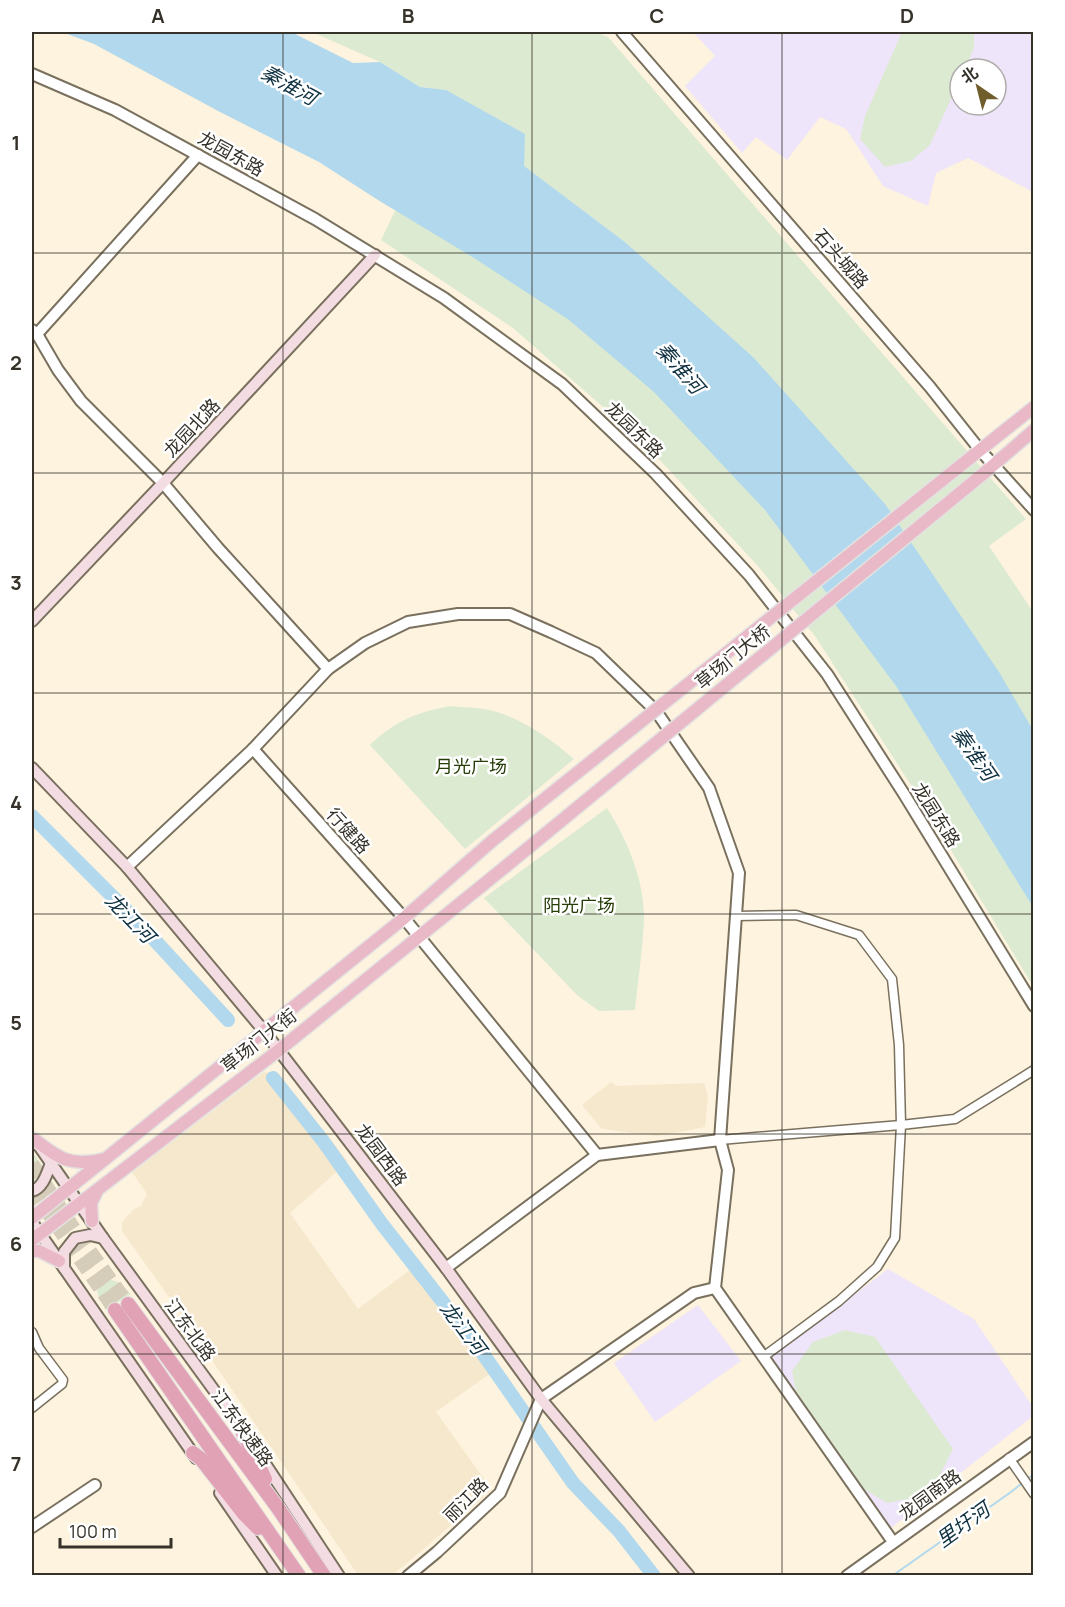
<svg xmlns="http://www.w3.org/2000/svg" width="1065" height="1607" viewBox="0 0 1065 1607" font-family="Manrope,'Noto Sans SC',sans-serif">
<rect width="100%" height="100%" fill="#fdf3de"/>
<g fill="#f6e8cc">
<path d="M264,1072l15,2 69,88 -58,51 68,96 60,-45 9,6 72,97 -63,45 56,78 -99,85h-35l-187,-275 -49,-69v-9l12,-13 7,-3 6,-12 -15,-22z"/>
<path d="M611,1082l5,4 88,-3 4,13 -3,31 -48,9 -55,-7 -20,-24z"/>
</g>
<g fill="#efe5fa" fill-rule="evenodd">
<path d="M693,32h340v160l-65,-34 -32,15 -8,33 -45,-20 -37,-57 -26,-12 -33,43 -31,-23 -14,16 -57,-67 30,-30zM960,69h36v36h-36z"/>
<path d="M888,1269l86,50 59,88v9l-147,116 -116,-174z"/>
<path d="M698,1305l43,56 -86,61 -41,-59z"/>
</g>
<g fill="#dcead2" fill-rule="evenodd">
<path d="M312,32h284l12,5 418,482 -37,27 44,66v374l-113,-187 -105,-163 -58,-71 -113,-122 -131,-115 -132,-88 14,-29 129,-45 -78,-76 -26,-3 -40,-25zM537,176l88,66 111,101z"/>
<path d="M902,32h72v16l-9,21h-5v10l-30,66 -19,16 -26,6 -25,-28 5,-23z"/>
<path d="M451,706c11,2 22,1 33,3 32,5 66,29 90,50l-109,90 -95,-104c23,-23 49,-34 81,-39z"/>
<path d="M607,808c20,31 37,72 37,109 -1,31 -6,63 -9,93l-36,1 -22,-16 -93,-97z"/>
<path d="M35,1155l9,13 -2,9 -10,10v-30z"/>
<path d="M105,1278l13,4 13,12 -25,16c-7,-12 -15,-22 -1,-32z"/>
<path d="M845,1330l30,7 78,112 -16,32 -24,17 -26,5 -23,-14 -68,-97 -4,-21 21,-29z"/>
</g>
<path fill="#b1d8ed" d="M62,32h229l62,31 27,-1 40,25 26,3 79,44 -1,32 101,76 129,116 131,146 114,168 34,58v177l-137,-221 -131,-176 -111,-118 -85,-72 -95,-62 -96,-58 -59,-38 -99,-50 -126,-68z"/>
<g fill="none" stroke-linecap="round" stroke-linejoin="round">
<path stroke="#b1d8ed" stroke-width="2" d="M892,1576l119,-84 23,-18"/>
<g stroke="#b1d8ed" stroke-width="14">
<path d="M32,816l106,106 90,98"/>
<path d="M273,1078l50,63 59,83 99,127 92,132 46,48 35,45"/>
</g>
<g stroke="#d5ccba" stroke-width="14" stroke-dasharray="14 7" stroke-linecap="butt">
<path d="M32,1164l42,65 54,75"/>
<path d="M32,1190l83,120"/>
</g>
<g stroke="#79705e" stroke-width="11">
<g id="minor">
<path d="M736,916l60,-1 63,20 33,44 7,66 2,80 -6,113 -18,29 -38,34 -76,56"/>
<path d="M720,1140l181,-15 54,-6 79,-49"/>
<path d="M32,1332l7,16 24,32 -1,4 -30,24"/>
<path d="M1009,1458l25,36"/>
</g>
</g>
<g stroke="#79705e" stroke-width="14">
<g id="tertiary">
<path d="M622,32l308,355 50,63 54,60"/>
<path d="M32,74l83,36 200,109 129,79 118,86 94,90 93,101 78,99 77,120 130,212"/>
<path d="M32,330l5,4 21,36 23,31 82,82 55,65 110,121"/>
<path d="M37,334l161,-179"/>
<path d="M253,749l151,169 193,237"/>
<path d="M127,867l126,-118 75,-80 37,-26 43,-21 50,-8h52l41,18 45,21 60,58 53,77 30,85 -19,267 8,30 -13,118 178,254"/>
<path d="M446,1268l151,-113 123,-15"/>
<path d="M32,1527l63,-42"/>
<path d="M408,1576l29,-24 63,-59 41,-94 153,-106 21,-5"/>
<path d="M847,1576l187,-134"/>
</g>
</g>
<g stroke="#79705e" stroke-width="14">
<g id="secondary">
<path d="M32,621l131,-138 212,-228"/>
<path d="M32,768l95,99 137,164 182,237 95,131 148,177"/>
<path d="M37,1143l66,95 140,192"/>
<path d="M32,1191c11,-3 15,-18 19,-28"/>
<path d="M32,1222l164,236"/>
<path d="M64,1268v-16l11,-14 15,-3 13,3"/>
<path d="M258,1453l81,123"/>
<path d="M220,1493l57,83"/>
</g>
</g>
<g stroke="#e3e2e1" stroke-width="15">
<g id="primary">
<path d="M970,458l64,-51"/>
<path d="M983,474l51,-44"/>
<path d="M34,1139c25,20 37,28 70,20"/>
<path d="M32,1218l372,-300 88,-77"/>
<path d="M92,1221l-1,-18 6,-12"/>
<path d="M32,1240l247,-190 226,-183"/>
<path d="M32,1251h7l20,10"/>
</g>
</g>
<g stroke="#e3e2e1" stroke-width="16">
<g id="trunk">
<path d="M128,1304l150,204 46,68"/>
<path d="M115,1310l184,266"/>
<path d="M239,1424l26,55"/>
<path d="M193,1453l8,6 43,55 14,14"/>
</g>
</g>
<use href="#minor" stroke="#fff" stroke-width="8"/>
<use href="#tertiary" stroke="#fff" stroke-width="10"/>
<use href="#secondary" stroke="#f4dce3" stroke-width="10"/>
<use href="#primary" stroke="#e9b9c8" stroke-width="12"/>
<use href="#trunk" stroke="#e2a2b6" stroke-width="14"/>
<g stroke="#e3e2e1" stroke-width="15" stroke-linecap="butt">
<g id="primary-bridge">
<path d="M492,841l478,-383"/>
<path d="M505,867l478,-393"/>
</g>
</g>
<use href="#primary-bridge" stroke="#e9b9c8" stroke-width="12"/>
</g>
<path fill="none" stroke="#36322a" stroke-width="1.5" stroke-opacity="0.55" d="M283,32v1544M532,32v1544M782,32v1544M32,253h1002M32,473h1002M32,693h1002M32,914h1002M32,1134h1002M32,1354h1002"/>
<g text-anchor="middle" stroke-width="5" stroke-linejoin="round" paint-order="stroke">
<g font-size="18" fill="#36322a" stroke="#fff">
<text transform="translate(231 154) rotate(29)" y="6">龙园东路</text>
<text transform="translate(841 259) rotate(49)" y="6">石头城路</text>
<text transform="translate(192 428) rotate(-47)" y="6">龙园北路</text>
<text transform="translate(634 430) rotate(44)" y="6">龙园东路</text>
<text transform="translate(733 657) rotate(-39)" y="6">草场门大桥</text>
<text transform="translate(936 815) rotate(58)" y="6">龙园东路</text>
<text transform="translate(348 831) rotate(48)" y="6">行健路</text>
<text transform="translate(259 1041) rotate(-38)" y="6">草场门大街</text>
<text transform="translate(381 1155) rotate(53)" y="6">龙园西路</text>
<text transform="translate(190 1330) rotate(54)" y="6">江东北路</text>
<text transform="translate(242 1428) rotate(54)" y="6">江东快速路</text>
<text transform="translate(930 1495) rotate(-36)" y="6">龙园南路</text>
<text transform="translate(466 1500) rotate(-45)" y="6">丽江路</text>
</g>
<g font-size="18" fill="#263d08" stroke="#fff">
<text x="471" y="773">月光广场</text>
<text x="579" y="912">阳光广场</text>
</g>
<g font-size="20" font-style="italic" fill="#0e3040" stroke="#fff">
<text transform="translate(289 85) rotate(29)" y="7">秦淮河</text>
<text transform="translate(680 368) rotate(49)" y="7">秦淮河</text>
<text transform="translate(974 754) rotate(55)" y="7">秦淮河</text>
<text transform="translate(130 918) rotate(46)" y="7">龙江河</text>
<text transform="translate(463 1328) rotate(53)" y="7">龙江河</text>
<text transform="translate(963 1525) rotate(-36)" y="7">里圩河</text>
</g>
</g>
<rect width="1065" height="1607" fill="none" stroke="#ffffff" stroke-width="66"/>
<g transform="translate(978 87) rotate(325)"><circle r="28" fill="#ffffff" stroke="#afadaa" stroke-width="1.5"/>
<path d="M0-4.5L10 22L0 15L-10 22Z" fill="#705d2c"/>
<text y="-9" font-size="16" font-weight="bold" text-anchor="middle" fill="#36322a">北</text>
</g>
<path d="M60 1538v9h111v-9" fill="none" stroke="#36322a" stroke-width="3"/>
<text x="69" y="1538" font-size="18" fill="#36322a" stroke="#ffffff" stroke-width="4.5" paint-order="stroke">100 m</text>
<rect x="33" y="33" width="999" height="1541" fill="none" stroke="#36322a" stroke-width="2"/>
<g font-size="20" text-anchor="middle" font-weight="bold" fill="#36322a">
<text x="158" y="23">A</text>
<text x="408" y="23">B</text>
<text x="657" y="23">C</text>
<text x="907" y="23">D</text>
<text x="16" y="150">1</text>
<text x="16" y="370">2</text>
<text x="16" y="590">3</text>
<text x="16" y="810">4</text>
<text x="16" y="1030">5</text>
<text x="16" y="1251">6</text>
<text x="16" y="1471">7</text>
</g>
</svg>
